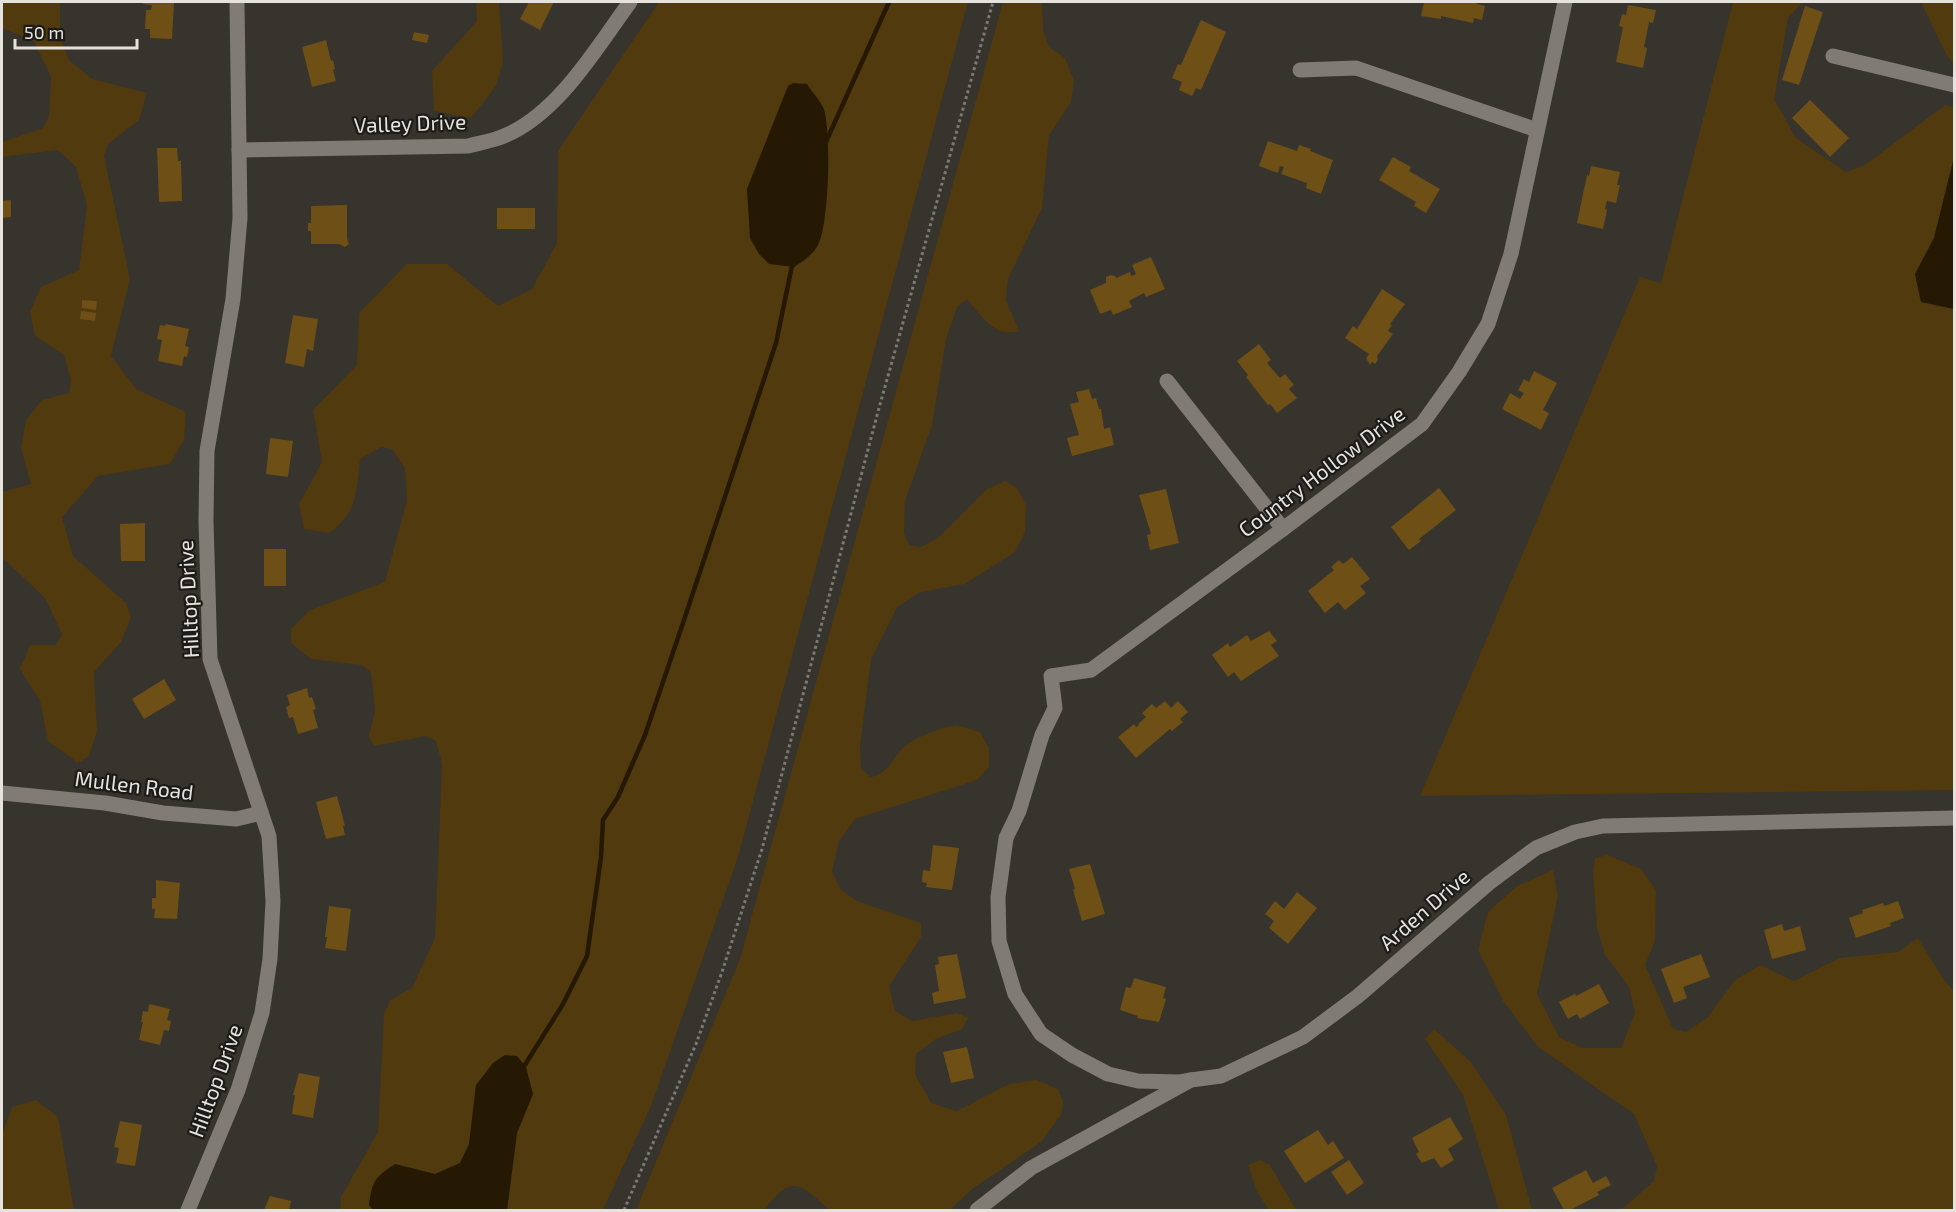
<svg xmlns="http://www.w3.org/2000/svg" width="1956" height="1212" viewBox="0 0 1956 1212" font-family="'Exo 2',sans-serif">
<rect width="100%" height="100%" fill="#37332d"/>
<g fill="#513a0e">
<path d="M2,2h58v35l9,23 23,19 55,14 -8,27 -31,24 -4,12 26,123 -19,77 25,33 50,23 -2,28 -14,24 -72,12 -36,41 11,39 53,47 5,14 -10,25 -27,30 3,59 -8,25 -11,7 -30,-22 -8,-40 -20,-32 10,-24h26l6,-11 -17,-36 -39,-37 -4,-1v-68l29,-8 -10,-36 5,-28 16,-20 27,-7 2,-13 -7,-25 -29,-19 -5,-24 11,-25 38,-17 8,-65 -11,-38 -18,-17 -56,7v-15l41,-14 6,-12 2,-39 -17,-36 -32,-13z"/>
<path d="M476,2h23l4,60 -7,24 -25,32 -37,-7 -2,-40 45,-50z"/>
<path d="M659,2h309l-230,855 -87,249 -48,104h-96l10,-77 16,-39 -57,-9 -7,59 -9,19 -25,11 -40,-10 -26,41 4,5h-33l1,-13 37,-65 6,-118 6,-14 22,-12 23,-50 7,-174 -6,-23 -10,-5 -52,10 -5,-10 6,-26 -4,-37 -9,-8 -51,-6 -20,-16v-14l19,-19 75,-28 22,-82 -2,-31 -13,-20 -11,-2 -21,12c-3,31 -3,55 -31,74l-25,-4 -5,-25 23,-42 -9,-52 44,-45 2,-52 48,-49h40l51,42 34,-17 25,-46 1,-92z"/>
<path d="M1003,2h39l1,28 6,17 16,11 9,23 -3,21 -22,34 -7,72 -34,71 -2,21 13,31c-24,8 -38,-16 -52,-32l-10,8 -11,32 -14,86 -27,76 -1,32 5,12 12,2 17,-9 49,-49 18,-8 12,7 9,17 -1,27 -10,20 -50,32 -45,8 -23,15 -26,52 -11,88 1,21 9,9c18,-2 22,-19 34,-30 10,-9 40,-22 53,-21 8,1 16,4 23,6l9,16v19l-12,13 -122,39 -16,22 -7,31 9,18 16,11 64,22v14l-32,49 6,25 17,10 45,-8 11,5 -6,11 -26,10 -20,15 -1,20 16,29 26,8 52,-27 27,-4 22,9 5,12 -2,14 -20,27 -69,47 -22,21h-121c-29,-28 -37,-36 -65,0h-128l104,-251z"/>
<path d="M1733,2h70l-15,16 -14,81 22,39 50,34 19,-7 80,-60 9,2v50l-20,81 -19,36 6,28 33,7v481l-534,6 220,-519 21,6z"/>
<path d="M1921,2h33v62l-8,-10z"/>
<path d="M1607,855l34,14 15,21 -1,51 -10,24 28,64 13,3 21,-14 28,-38 25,-15 34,16 45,-23 59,-6 20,-14 26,42 10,11v219h-333l33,-29 3,-15 -23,-52 -96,-67 -35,-46 -25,-51 10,-38 29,-26 36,-16 5,26 -21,98 22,43 23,11h39l14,-35 -6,-26 -24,-32 -8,-27 -4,-56 2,-14z"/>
<path d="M1434,1029l36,32 36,54 26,95h-33l-36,-115 -38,-56z"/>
<path d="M36,1100l22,17 16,93h-72v-75l10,-28z"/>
<path d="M1260,1160l10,5 26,45h-27l-12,-18 -9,-27z"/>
</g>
<g fill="#261903">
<path d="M793,83l14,1c5,8 12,15 16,23 9,20 6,119 -5,138 -5,10 -15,16 -24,22l-25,-3 -10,-10 -9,-16 -3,-49 41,-103z"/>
<path d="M1954,157v152l-33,-7 -6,-28 19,-36z"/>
<path d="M505,1055l12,1 9,11 7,27 -16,39 -10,77h-134l-4,-5c3,-24 6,-28 26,-41l40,10 25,-11 9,-19 7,-59 17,-22z"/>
</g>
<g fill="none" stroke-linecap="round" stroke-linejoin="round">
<g stroke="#261903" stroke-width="4.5">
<path d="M825,144l64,-142"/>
<path d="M523,1068l40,-64 24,-48 14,-99 2,-37 15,-23 27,-62 38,-112 93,-280 17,-82"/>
</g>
</g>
<g fill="#6e5016">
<path d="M143,2h31l-2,37 -22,-1v-9h-5l1,-19h5l1,-5 -9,-1z"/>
<path d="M529,2h25l-14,28 -20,-11z"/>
<path d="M1424,2h53v2l8,2 -3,14 -8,-2 -1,5 -32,-7v3l-20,-3z"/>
<path d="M1628,5l28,5 -3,13 -4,-1 -5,25 3,1 -4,20 -27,-6 7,-35 -4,-1 3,-12 4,1z"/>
<path d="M1805,6l18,6 -24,73 -17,-5z"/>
<path d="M1201,20l25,12 -25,58 -5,-2 -4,8 -13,-6 3,-8 -10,-4 6,-14 3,1z"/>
<path d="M414,32l15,3 -2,8 -15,-3z"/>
<path d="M326,40l5,21 2,-1 2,9 -2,1 3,11 -24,6 -10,-40z"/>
<path d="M1810,100l39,38 -19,19 -38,-39z"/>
<path d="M1268,141l29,10 2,-6 12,4 -1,2 23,9 -12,34 -15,-6 1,-5 -26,-9 3,-7 -4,-1 -2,7 -19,-7z"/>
<path d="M157,148h20l1,13h3l1,40 -23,1z"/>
<path d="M1393,157l18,10 -2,4 31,18 -14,24 -12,-7 2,-4 -37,-22z"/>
<path d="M1591,166l29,6 -3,13h3l-4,18 -9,-2 -2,8 2,1 -4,19 -26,-6 10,-48 2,1z"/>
<path d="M11,200v17l-9,1v-17z"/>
<path d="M347,205v33l2,6 -4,3 -6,-3h-28v-13h-3v-8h3v-17z"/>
<rect x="497" y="208" width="38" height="21"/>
<path d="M1151,257l14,32 -19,8 -2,-4 -4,2 -11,6 3,6 -19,8 -2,-5 -11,4 -10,-24 16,-7v-6l5,-2 4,1 1,2 14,-6 1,4 5,-2 -4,-9z"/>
<path d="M1382,289l23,15 -15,20 2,1 -4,6 5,3 -16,22 1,4 -3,4 -3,-2 -2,3 -4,-7 3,-4 -24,-16 8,-12 4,3z"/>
<path d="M82,300l15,1 -1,9 -14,-2z"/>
<path d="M81,311l15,2 -1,8 -15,-2z"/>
<path d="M293,315l25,4 -5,32 -6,-2 -3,18 -19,-4z"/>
<path d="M166,324l23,5 -4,17 4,1 -2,10 -3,-1 -2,10 -24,-5 4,-21 -5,-1 3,-14 5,1z"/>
<path d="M1259,344l12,16 -4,3 13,15 5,-4 9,11 -5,4 8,9 -20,15 -7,-9 -2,1 -22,-28 2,-2 -11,-14z"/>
<path d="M1534,371l23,12 -14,27 6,3 -8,17 -39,-21 8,-16 10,6 4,-6 -6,-3 6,-11 5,3z"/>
<path d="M1089,389l3,10 4,-1 3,11h2l3,20 6,-2 4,18 -42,11 -5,-18 12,-3 -9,-31 9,-2 -3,-10z"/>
<path d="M270,438l23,3 -5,36 -22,-3z"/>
<path d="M1439,488l17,22 -37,29 2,2 -12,9 -18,-23z"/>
<path d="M1166,489l13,54 -29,7 -3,-15 4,-1 -12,-39z"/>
<path d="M145,523v38h-24l-1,-37z"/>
<rect x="264" y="549" width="22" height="37"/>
<path d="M1352,557l18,22 -10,7 6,7 -21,17 -7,-8 -13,11 -17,-22 26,-21 -3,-3 8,-7 4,4z"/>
<path d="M1269,631l8,10 -6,4 8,11 -38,25 -7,-9 -6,5 -16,-22 16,-12 2,4 17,-12 4,6z"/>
<path d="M164,679l12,21 -32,19 -12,-20z"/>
<path d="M307,688l2,10 3,-1 4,12 -3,1 5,18 -20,6 -5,-17 -4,1 -3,-11 4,-2 -3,-10z"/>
<path d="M1165,701l6,7 7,-7 10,11 -8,7 3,3 -11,9 -2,-2 -34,29 -18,-21 16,-13 2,3 3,-2 -1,-1 8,-7 -4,-4 10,-9 4,4z"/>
<path d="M337,796l8,30h-2l2,9 -19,4 -10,-37z"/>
<path d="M933,845l26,3 -7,42 -26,-3 1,-4 -5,-1 1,-12 7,1z"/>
<path d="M1090,864l15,50 -23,7 -9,-31 2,-1 -6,-20z"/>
<path d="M156,880l24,3 -3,36 -23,-1 1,-9h-3v-11h4z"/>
<path d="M1297,892l20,16 -29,36 -19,-16 5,-7 -9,-7 10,-13 9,8z"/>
<path d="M1898,901l6,17 -14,5 1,3 -35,12 -7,-20 14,-5 -1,-3 21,-7 1,3z"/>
<path d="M329,906l22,3 -5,42 -21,-3 2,-11h-2z"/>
<path d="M1782,924l2,7 16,-5 6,24 -34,9 -8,-29z"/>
<path d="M957,954l9,44 -32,6 -2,-11 7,-2 -4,-26 4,-1 -1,-7z"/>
<path d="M1701,954l9,23 -27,10 4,11 -13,5 -13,-34z"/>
<path d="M1134,978l32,9 -3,11 3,1 -7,23 -22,-4 1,-2 -18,-6 6,-23 5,1z"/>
<path d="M1599,984l10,19 -29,16 -3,-5 -9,5 -9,-17 16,-8 1,2z"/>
<path d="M149,1004l21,5 -3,11 4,1 -2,10 -5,-1 -4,15 -21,-5 4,-18h-2l2,-11 5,1z"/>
<path d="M967,1047l7,31 -23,5 -8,-31z"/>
<path d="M299,1073l21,4 -7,41 -21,-4 3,-19h-2z"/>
<path d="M1450,1117l13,22 -15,10 6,11 -13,8 -7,-10 -12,5 -6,-9 3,-2 -7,-14z"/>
<path d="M120,1121l22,4 -7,41 -19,-3 3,-15 -5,-1z"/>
<path d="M1318,1130l10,15 5,-4 11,17 -39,25 -21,-32z"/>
<path d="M1349,1160l15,23 -17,12 -16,-23z"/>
<path d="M1586,1170l7,13 13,-7 5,9 -14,7 2,3 -29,15h-6l-12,-22z"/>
<path d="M270,1196l21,5 -2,9h-25z"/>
</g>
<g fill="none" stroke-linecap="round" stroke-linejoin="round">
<path stroke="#7c7873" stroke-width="3" stroke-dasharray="3 3" stroke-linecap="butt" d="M624,1210l72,-166 26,-72 40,-123 117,-441 114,-406"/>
<g stroke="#807b74" stroke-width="15">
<path d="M1833,56l121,29"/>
<path d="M1300,70l56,-2 181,62"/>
<path d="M239,150l229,-4c11,-3 25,-5 36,-10 54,-22 93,-89 126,-134"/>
<path d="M1167,381l116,148"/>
<path d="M2,793l103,10 58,10 73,6 25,-6"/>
<path d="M1191,1080l-11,2 -42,-1 -30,-7 -36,-19 -31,-21 -26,-40 -16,-53 -1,-44 8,-59 13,-27 23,-76 13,-27 -4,-32 40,-6 192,-141 139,-105 37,-52 29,-48 23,-70 54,-252"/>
<path d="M188,1210l50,-120 24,-77 8,-54 3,-58 -4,-65 -59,-177 -4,-138 1,-70 26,-152 7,-81 -3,-216"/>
<path d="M977,1210l54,-42 160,-88 30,-4 82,-39 55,-41 131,-113 47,-35 39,-16 28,-6 351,-8"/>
</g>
</g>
<g text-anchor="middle" stroke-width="4.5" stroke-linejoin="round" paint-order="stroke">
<g font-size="21" fill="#e6e3df" stroke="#1d1b18">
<text transform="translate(410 124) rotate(-2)" y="7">Valley Drive</text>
<text transform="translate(1322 472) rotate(-37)" y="7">Country Hollow Drive</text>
<text transform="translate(189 599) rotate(-93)" y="7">Hilltop Drive</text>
<text transform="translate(134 786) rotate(7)" y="7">Mullen Road</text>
<text transform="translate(1425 910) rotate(-41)" y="7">Arden Drive</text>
<text transform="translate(216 1081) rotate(-70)" y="7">Hilltop Drive</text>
</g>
</g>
<rect width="1956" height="1212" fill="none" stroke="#e6e3df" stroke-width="6"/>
<path d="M15 39v9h122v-9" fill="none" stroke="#e6e3df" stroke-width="3"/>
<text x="24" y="39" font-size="18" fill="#e6e3df" stroke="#1d1b18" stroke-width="4.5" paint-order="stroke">50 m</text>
</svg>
